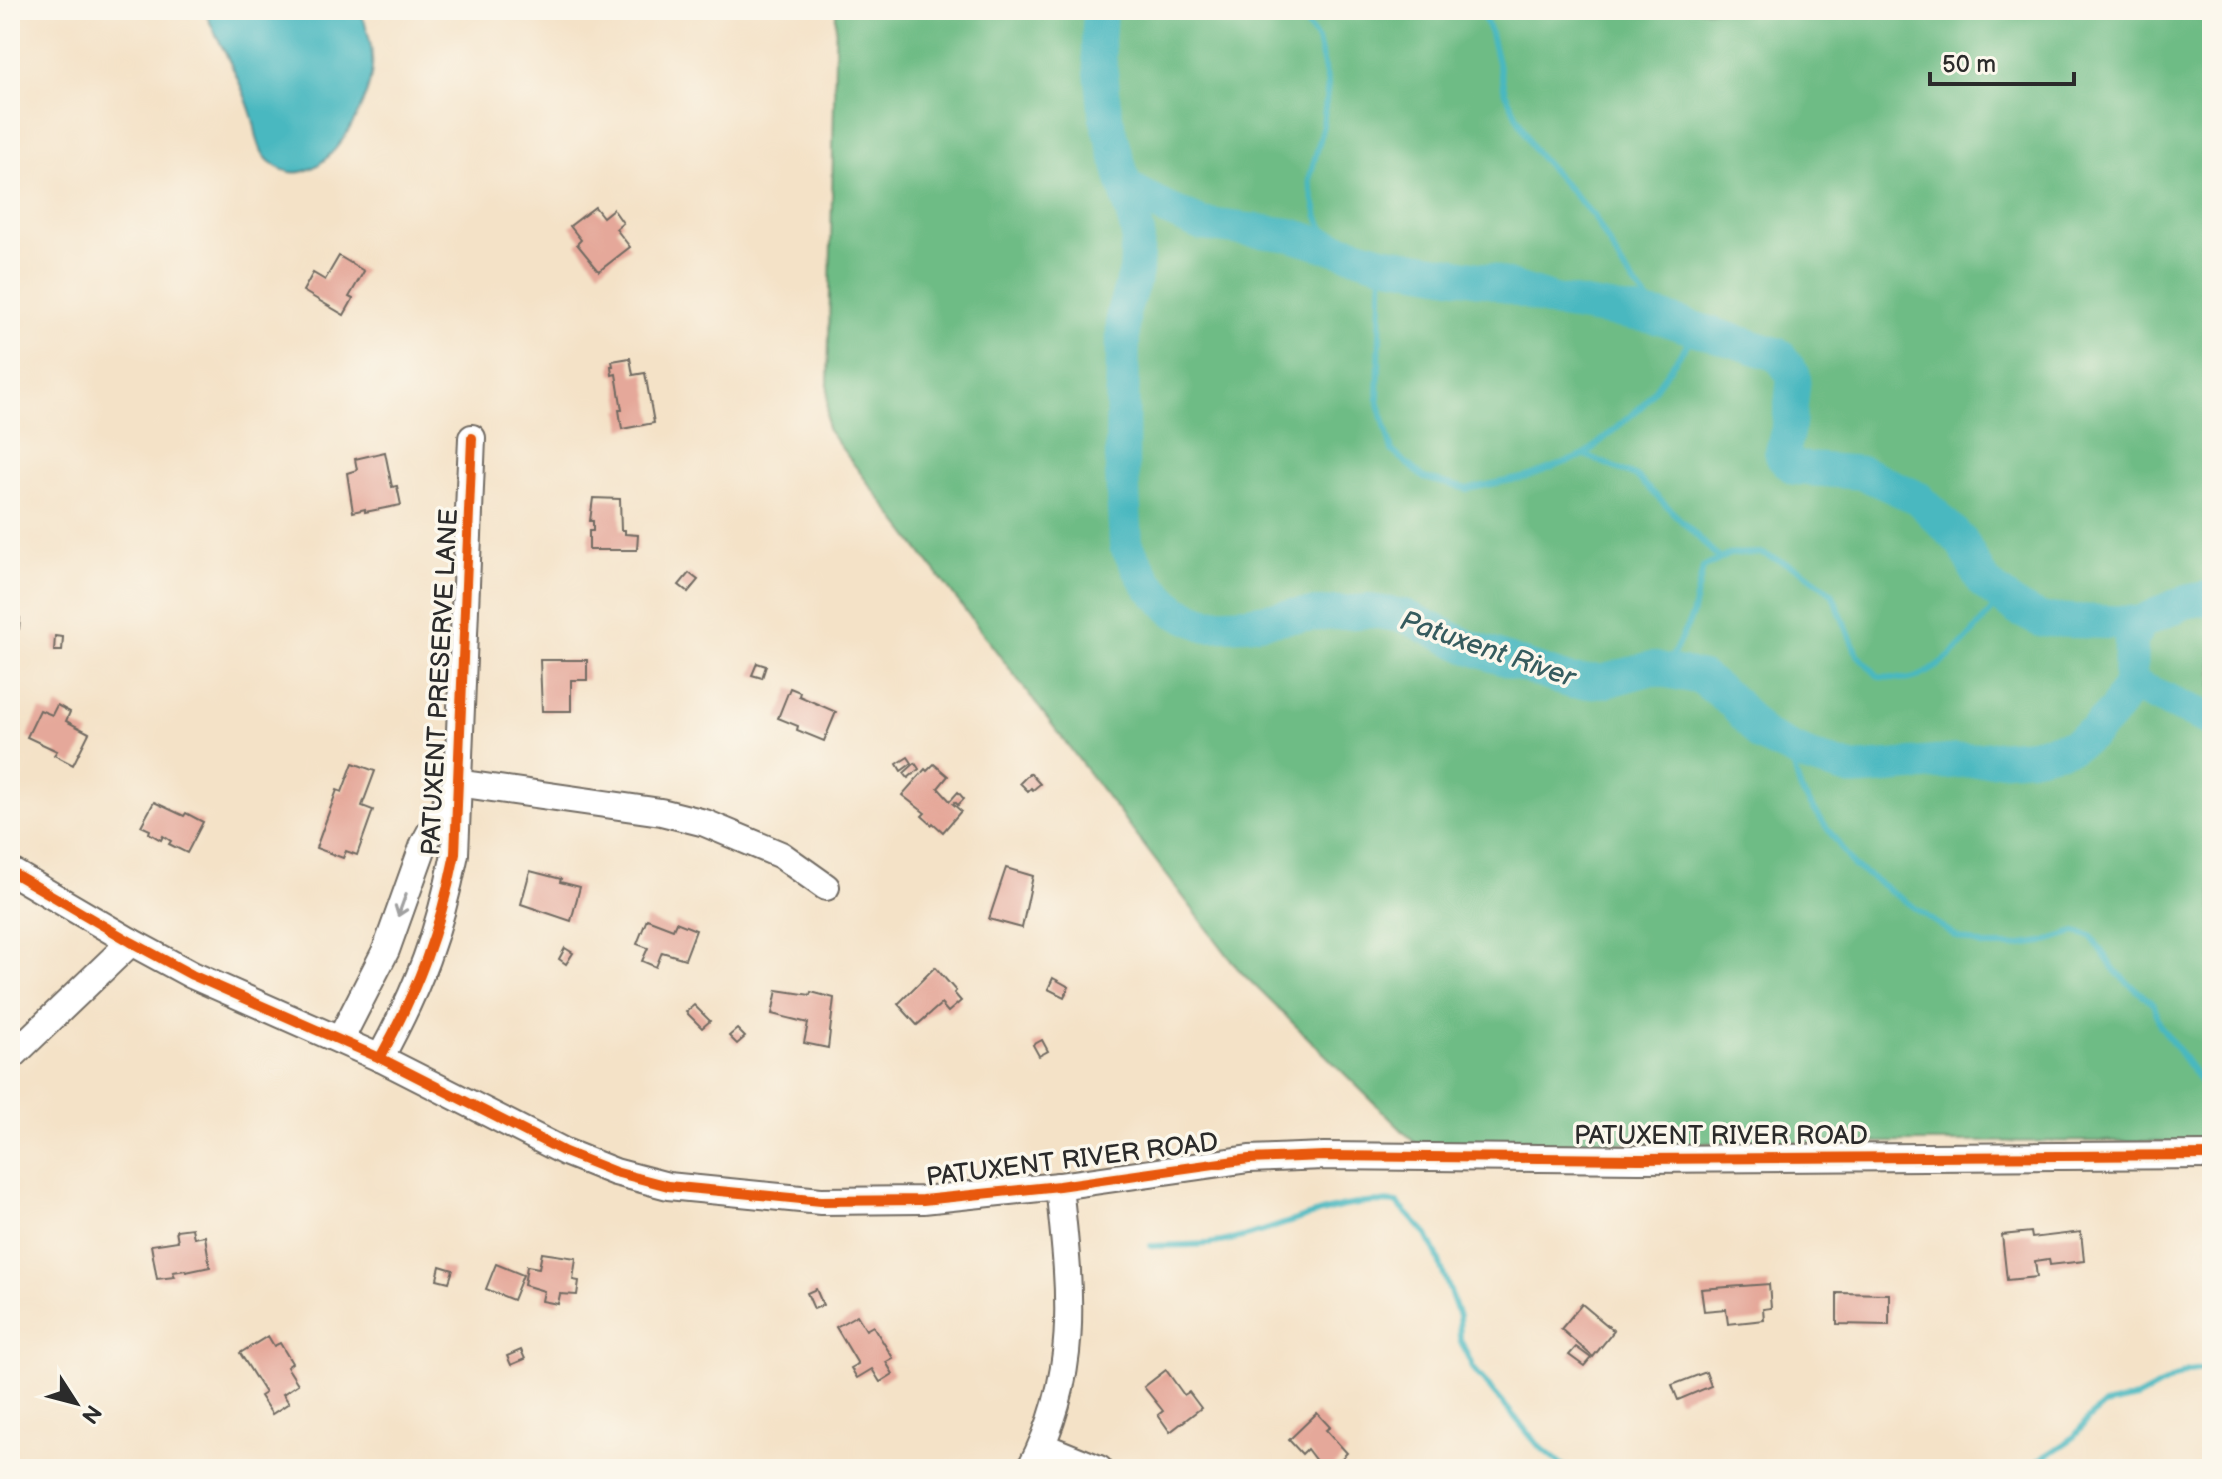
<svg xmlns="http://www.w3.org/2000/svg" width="2222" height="1479" viewBox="0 0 2222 1479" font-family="'Balsamiq Sans',sans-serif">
<rect width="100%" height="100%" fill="#fbf7ec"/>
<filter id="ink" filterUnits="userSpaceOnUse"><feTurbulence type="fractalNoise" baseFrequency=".0125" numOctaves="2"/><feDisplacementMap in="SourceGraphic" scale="16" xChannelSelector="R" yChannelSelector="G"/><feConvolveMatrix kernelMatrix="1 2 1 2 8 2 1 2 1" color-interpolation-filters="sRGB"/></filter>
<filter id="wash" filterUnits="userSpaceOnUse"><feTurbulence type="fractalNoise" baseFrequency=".006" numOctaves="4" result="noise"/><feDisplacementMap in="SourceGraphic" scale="32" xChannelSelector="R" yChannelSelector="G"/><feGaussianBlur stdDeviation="1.8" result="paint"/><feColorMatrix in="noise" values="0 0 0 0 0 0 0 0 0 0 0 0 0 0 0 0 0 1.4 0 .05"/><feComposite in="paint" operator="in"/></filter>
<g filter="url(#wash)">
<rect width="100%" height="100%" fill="#f4e2c7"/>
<path fill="#6ebc85" stroke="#4c7458" stroke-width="2" d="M836,10h1376v1159l-50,-28 -746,3 -177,-174 -412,-541z"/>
<path fill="#49b8c0" stroke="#3a7276" stroke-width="2" d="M204,10h156c8,19 15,45 11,66 -7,38 -54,128 -102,85 -13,-12 -12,-30 -17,-45 -11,-36 -32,-72 -48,-106z"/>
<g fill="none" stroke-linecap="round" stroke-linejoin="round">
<g stroke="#49b8c0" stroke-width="6">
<path d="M1297,10l21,30 10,44 -6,48 -13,48 9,37 13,29"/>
<path d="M1481,10l10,24 14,58 28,57 62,69 30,54 36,46"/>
<path d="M1382,262l-4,138 14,51 32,27 43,11 60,-12 58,-22 58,-50 51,-70"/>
<path d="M1585,455l52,22 83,82"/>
<path d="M1665,671l27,-55 11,-48 27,-14 31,-1 39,16 32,24 25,61 22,23c9,0 22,3 31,2 36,-7 70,-56 93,-82"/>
<path d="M1788,747l13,44 53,75 103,71 27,9h30l29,-4 32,-10 16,4 25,36 38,33 6,20 41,57 11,6"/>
<path d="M1151,1246c21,-1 43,0 63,-3 62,-9 119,-47 183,-40l30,32 10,21 22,60 1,23 13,29 66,78 28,23"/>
<path d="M2026,1469l47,-31 16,-20 15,-13 33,-7 51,-27 24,-3"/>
</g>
<g stroke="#49b8c0" stroke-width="34">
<path d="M1100,10l-2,35 8,72 32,117 -2,38 -13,41 -1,159 4,73 22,39 27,27 32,14 40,-2 44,-7 79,-5 35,5 64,31 102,35 34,-1 47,-13 50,10 32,25 29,33 48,22 41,12 179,-15 41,-9 21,-13 22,-23 15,-26 1,-44 8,-17 46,-21 27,-5"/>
<path d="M1126,187l40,22 35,15 90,11 91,27 109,19 63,20 107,17 118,37 15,21 -5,49 -8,30 14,13 68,5 55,25 44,44 21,40 35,27 22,11 99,3"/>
<path d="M2130,684l82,36"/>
</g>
</g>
<g id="blocks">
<g fill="#e5a89a">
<path d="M595,207l8,10 10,-8 10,14 -7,6 14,18 -31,24 -22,-27 4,-4 -11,-14z"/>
<path d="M339,256l25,15 -15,26 4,2 -9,16 -41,-24 10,-18 12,7z"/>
<path d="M630,358l3,17 12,-2 9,50 -32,6 -3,-19h3l-6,-36 -4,1 -1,-9h2l-1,-5z"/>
<path d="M385,452l7,35 5,-1 4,19 -36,7v-3l-12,3 -6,-39 10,-3 -2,-11z"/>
<path d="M593,498l27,1 1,31h4v4l13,1 -1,15h-48v-19h4v-10h-3z"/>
<path d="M689,573l9,7 -10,12 -9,-7z"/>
<path d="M10,617l10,1 -1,11h-9z"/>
<path d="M55,636l8,1 -1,14h-8z"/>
<path d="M540,660h47v20h-16v31h-29z"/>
<path d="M757,663l9,3 -4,12 -10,-3z"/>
<path d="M790,688l10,4 -1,4 37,16 -12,29 -27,-11 1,-4 -20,-8z"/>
<path d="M57,705l13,7 -4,9 23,12 -16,32 -19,-10 3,-4 -30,-14 13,-27 12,5z"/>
<path d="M908,757l4,6 -11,8 -4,-7z"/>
<path d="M353,763l22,8 -13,35 11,4 -16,45 -11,-4 -3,7 -27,-10 21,-58 5,2z"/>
<path d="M915,763l4,6 -11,9 -4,-5z"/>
<path d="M934,764l14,12 -10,12 12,13 8,-9 6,7 -6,6 -3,-3 -2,2 8,7 -18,21 -10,-9 -1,2 -10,-9 3,-3 -23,-18 23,-26 2,2z"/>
<path d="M1030,773l10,11 -7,6 -2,-2 -3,3 -8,-8z"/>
<path d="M154,802l30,14 2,-3 17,9 -16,31 -18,-9 2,-3 -8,-5 -2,4 -12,-7 1,-3 -9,-4z"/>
<path d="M1006,868l27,8 -11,52 -33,-9z"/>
<path d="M530,871l31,8 -1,3 20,5 -9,34 -50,-17z"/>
<path d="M647,919l26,10 3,-7 20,8 -11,29 -23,-7 -6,15 -14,-6 6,-13 -11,-4z"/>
<path d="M565,948l8,5 -7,11 -7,-5z"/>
<path d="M935,967l21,24 -2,2 7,8 -13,11 -7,-8 -24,21 -19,-21z"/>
<path d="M1053,978l16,9 -5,10 -16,-8z"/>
<path d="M777,990l33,5 1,-3 23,6 -6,50 -24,-5 4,-20 -36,-9z"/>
<path d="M694,1005l16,16 -8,7 -16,-16z"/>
<path d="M737,1029l8,8 -8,7 -8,-8z"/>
<path d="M1042,1040l6,11 -9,5 -6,-11z"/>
<path d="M192,1228l2,10 11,-2 5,31 -24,5v-2l-13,2 2,5 -18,2 -6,-34 27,-4 -2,-11z"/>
<path d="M2031,1232l1,6 49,-6 3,29 -34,4 -1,-6 -14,2 2,16 -30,3 -5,-45z"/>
<path d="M542,1253l34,5 -3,22 6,1 -2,14 -17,-1 -2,10 -16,-3 2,-10 -20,-6 3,-19 12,2z"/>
<path d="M496,1264l27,11 -10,25 -27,-11z"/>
<path d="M440,1266l13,4 -4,12 -12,-3z"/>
<path d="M1769,1284l2,24 -8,1 1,11 -36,4 -2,-15 -22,2 -3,-22z"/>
<path d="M816,1289l7,16 -9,4 -7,-16z"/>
<path d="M1837,1293l52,1v31l-52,-1z"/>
<path d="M1582,1304l32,27 -21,26 -32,-28z"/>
<path d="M857,1315l9,15 7,-4 20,32 -7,4 7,12 -13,8 -8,-13 -15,9 -6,-10 7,-4 -22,-37z"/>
<path d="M268,1336l6,10 6,-3 12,20 -5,4 11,17 -15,10 6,9 -17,11 -12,-18 5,-3 -25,-40z"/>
<path d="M1576,1347l15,11 -7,8 -15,-11z"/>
<path d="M521,1350l4,9 -14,6 -4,-9z"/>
<path d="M1166,1370l18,25 5,-3 12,16 -31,24 -12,-17 5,-4 -19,-24z"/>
<path d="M1706,1372l5,14 -33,14 -6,-15z"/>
<path d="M1317,1413l13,14 -4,3 21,23 -16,16 -11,-3 -13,-17 -5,5 -13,-14z"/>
</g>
</g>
</g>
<g filter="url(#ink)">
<use href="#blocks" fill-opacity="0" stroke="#716b62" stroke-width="2"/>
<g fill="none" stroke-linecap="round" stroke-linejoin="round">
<g stroke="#716b62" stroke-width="30">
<g id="minor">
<path d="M457,783l204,29 44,11 76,32 45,32"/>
<path d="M10,871l121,71 61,33 188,83 185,94 50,20 53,14 153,15 102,-1 136,-14 190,-27 75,-3 315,3 573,-4"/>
<path d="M340,1040l46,-90 38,-106 29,-54"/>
<path d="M10,1058l121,-116"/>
<path d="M380,1058c39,-71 59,-125 75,-204l17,-416"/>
<path d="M1042,1446l57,23"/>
<path d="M1030,1469c51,-95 40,-180 29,-283"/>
</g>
</g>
<use href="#minor" stroke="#fff" stroke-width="26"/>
<g stroke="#fbf7ec" stroke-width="15">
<g id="cycleway">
<path d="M10,871l121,71 61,33 188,83 185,94 50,20 53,14 153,15 102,-1 136,-14 190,-27 75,-3 315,3 573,-4"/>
<path d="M380,1058c39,-71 59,-125 75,-204l17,-416"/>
</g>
</g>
<use href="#cycleway" stroke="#e8590c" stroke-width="10"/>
</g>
<defs><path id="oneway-shaft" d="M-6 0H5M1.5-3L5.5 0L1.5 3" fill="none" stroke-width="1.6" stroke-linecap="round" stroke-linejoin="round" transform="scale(2)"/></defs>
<use stroke="#a0a0a0" href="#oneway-shaft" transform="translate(402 905) rotate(110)"/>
</g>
<g text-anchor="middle" stroke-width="7" stroke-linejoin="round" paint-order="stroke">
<g font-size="26" fill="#2b2b2b" stroke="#fbf7ec">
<text transform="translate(439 682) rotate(-87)" y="9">PATUXENT PRESERVE LANE</text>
<text x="1721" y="1144">PATUXENT RIVER ROAD</text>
<text transform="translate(1072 1159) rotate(-7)" y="9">PATUXENT RIVER ROAD</text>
</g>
<g font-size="28" font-style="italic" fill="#365c5f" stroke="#fbf7ec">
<text transform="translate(1488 648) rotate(19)" y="10">Patuxent River</text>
</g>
</g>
<rect width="2222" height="1479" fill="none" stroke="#fbf7ec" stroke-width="40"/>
<g transform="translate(76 1403) rotate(126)" stroke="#fbf7ec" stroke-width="6" paint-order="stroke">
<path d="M0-6L14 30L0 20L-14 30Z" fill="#2b2b2b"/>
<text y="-12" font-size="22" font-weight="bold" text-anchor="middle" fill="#2b2b2b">N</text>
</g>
<path d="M1930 72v12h144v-12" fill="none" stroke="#2b2b2b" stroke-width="4"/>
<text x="1942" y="72" font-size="24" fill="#2b2b2b" stroke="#fbf7ec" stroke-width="6" paint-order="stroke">50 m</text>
</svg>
